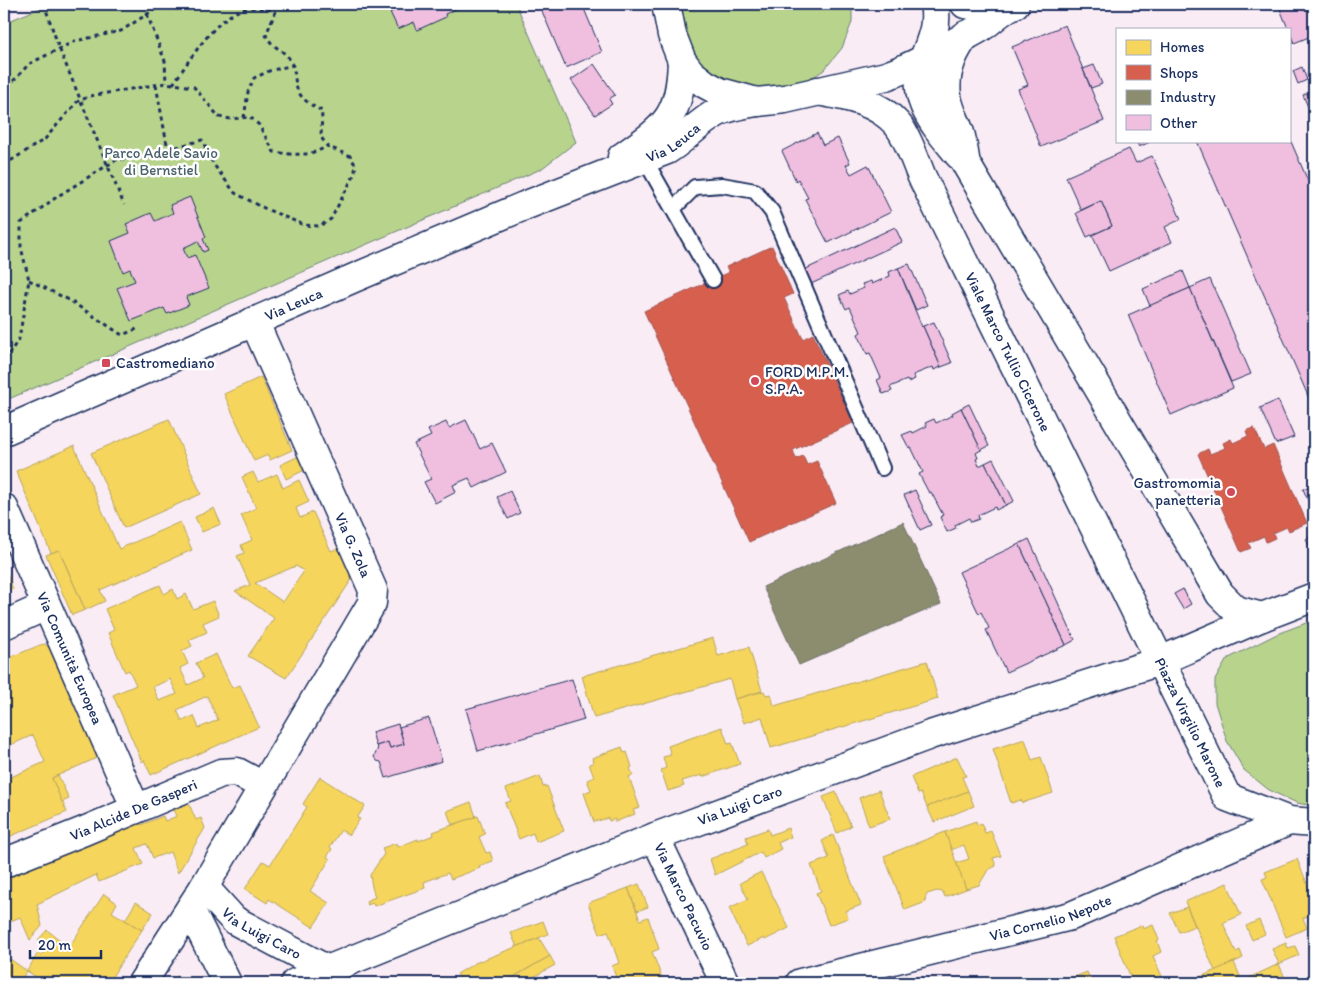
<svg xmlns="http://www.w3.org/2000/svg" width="1318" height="987" viewBox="0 0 1318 987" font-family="Itim,sans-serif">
<rect width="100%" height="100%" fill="#faecf5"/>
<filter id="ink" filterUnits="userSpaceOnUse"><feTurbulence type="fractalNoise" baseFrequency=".02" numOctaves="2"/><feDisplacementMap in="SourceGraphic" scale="10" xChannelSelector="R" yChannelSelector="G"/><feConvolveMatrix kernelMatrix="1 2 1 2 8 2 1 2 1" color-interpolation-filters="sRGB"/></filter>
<g filter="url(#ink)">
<g fill="#b8d48c" stroke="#6a8275">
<path d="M50,4h466l60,138 -35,27 -537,232v-378z"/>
<path d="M677,4h175v18l-10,26 -18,22 -23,15 -27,7 -54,-11 -21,-18 -16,-23z"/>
<path d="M1314,620v186l-17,-3 -28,-13 -25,-20 -17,-29 -12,-38v-23l12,-21 50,-25z"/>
</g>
<g fill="#f6d55c" stroke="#b4a35d" fill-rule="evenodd">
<path d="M261,377l31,73 -22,10 -2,-5 -14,6 -30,-67z"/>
<path d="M169,419l32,75 -77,34 -33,-75z"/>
<path d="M74,446l45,103 61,-27 12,28 -92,40 5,11 -20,9 -26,-60 -8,3 -35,-82z"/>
<path d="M301,455l6,14 -21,10 -6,-14z"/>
<path d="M253,472l5,10 19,-8 6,14 16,-8 10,22 -13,6 4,10 13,-6 18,39 10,-4 13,29 -68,102 -38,-22 26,-38 -39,-27 15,-6 -13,-29 7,-3 -3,-8 11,-5 -11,-25 15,-7 -14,-31zM296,566l8,5 -21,31 -28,-19z"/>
<path d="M214,508l7,16 -19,8 -7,-15z"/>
<path d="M59,550l26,60 -13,5 -26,-60z"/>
<path d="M4,567l9,22 -9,3z"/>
<path d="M160,585l4,9 9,-5 4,10 9,-5 7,15 20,-8 6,15 -16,7 4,9 -18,8 3,6 -10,5 6,13 -8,4 8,17 15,-7 -7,-15 20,-9 16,34 8,-3 19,42 -108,48 -7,-15 -2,2 -29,-67 23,-10 -7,-15 -4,2 -17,-39 6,-3 -9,-21zM170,679l7,15 -18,7 -6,-14zM207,696l11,24 -19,8 -5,-12 -12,5 -5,-11z"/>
<path d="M713,638l5,18 31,-9 13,44 -27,8 -5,-20 -136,39 -12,-42z"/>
<path d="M45,644l7,7 47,106 -47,21 15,34 -63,27v-59l41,-18 -12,-27 -29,13v-88l36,-15z"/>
<path d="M927,661l11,38 -167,49 -9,-31 -18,6 -9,-24 29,-8 2,4 5,-1 3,12z"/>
<path d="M722,727l6,17 4,-1 8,21 -38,13v-2l-20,6 2,5 -16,5 -7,-21 5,-2 -3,-11 8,-2 -3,-9z"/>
<path d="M1025,739l7,21 9,-3 12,36 -31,10 -1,-3 -10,3 -18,-54z"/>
<path d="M622,747l2,6 3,-1 5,15 -2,1 3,7 -4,2 11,31 -7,2 2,4 -20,8v-3l-6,2 -1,-3 -14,4 -10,-29 7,-3 -4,-10 7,-3 -5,-13 4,-1 -1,-5z"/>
<path d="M957,757l9,19 -4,1 6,14 -41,16 -6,-14 -3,1 -7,-17z"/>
<path d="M58,775l11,24 -7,3 -10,-24z"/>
<path d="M540,776l3,11 4,-1 17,45 -28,11 -3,-9 -14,6 -14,-36 6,-2 -5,-12z"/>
<path d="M320,777l45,29 -8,12 3,1 -11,16 -8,-5 -11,17 2,2 -5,8 3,2 -20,32 19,12 -16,24 -44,-28 -2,4 -22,-14 18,-28 7,4 37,-58 -4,-3z"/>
<path d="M879,790l11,29 -21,7 -10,-28z"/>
<path d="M968,791l6,15 -40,16 -7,-15z"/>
<path d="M836,792l15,34 -14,7 -14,-36z"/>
<path d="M471,802l5,15 -24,8 -5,-14z"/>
<path d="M189,804l7,16 5,-2 4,10 -27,45 -8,-21 -17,6 -6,-14 -11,4 7,16 -44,18 -3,-7 -59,29 5,22 -12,14 -10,-23 -16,7v-44l135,-59 2,4 22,-9 2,5 12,-5 -3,-6z"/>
<path d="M478,816l7,18 -6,3 7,16 4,-1 3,9 -14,5 1,2 -29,11 -3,-6 -24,9 1,6 -51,18 -1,-3 -6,2 -1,-4 9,-4 -3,-10 -2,-12 14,-21 -2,-6 15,-5 1,4 20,-8v2l16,-6 -1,-3z"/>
<path d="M976,821l1,4 4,-2 4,10 6,-2 10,25 -8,2 3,8 -8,4 -9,15 -13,4 -10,-26 13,-4 -5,-14 -13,5 -6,-18z"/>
<path d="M788,828l3,9 -13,6 3,6 -17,9 -3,-6 -46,23 -5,-16 38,-15 -2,-7 22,-8 2,6z"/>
<path d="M945,832l21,57 -21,8 -2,-5 -6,-1 -10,3 -2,5 1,3 -21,8 -21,-54z"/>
<path d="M833,835l28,70 -15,6 2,7 -19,7 -13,-32 5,-2 -10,-26 18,-7 -7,-17z"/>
<path d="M1297,859l17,41v13l-11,5 4,10 -21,9 -24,-58 5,-2 -2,-5z"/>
<path d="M761,872l28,56 -24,12 -1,-2 -17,8 -18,-38 19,-9 -8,-16z"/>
<path d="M1227,883l14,32 -18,8 13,29 4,-2 3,8 -28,13 -30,-69z"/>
<path d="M639,884l9,23 -11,4 -9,-23z"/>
<path d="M628,888l12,32 8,-3 11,32 -7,3 12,31h-46l-6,-17 7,-3 -11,-32 -8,3 -12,-31z"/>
<path d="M104,894l13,9 -5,9 30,18 -34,53h-63l-18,-12 11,-18 3,2 6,-8 -9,-7 9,-10 22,17z"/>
<path d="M136,902l17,11 -11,17 -17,-10z"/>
<path d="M1187,907l8,19 -16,6 -9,-19z"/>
<path d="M1259,920l6,14 -13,6 -6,-14z"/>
<path d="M543,921l5,13 -31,13 -6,-14z"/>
<path d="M1142,925l1,4 10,-4 6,15 -2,1 4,11 -8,4 11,25 -6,2h-25l-19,-47z"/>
<path d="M539,938l11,18 -47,27h-40l-6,-9 18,-11z"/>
<path d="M1286,943l2,5 7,-2 4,9 -20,9 -7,-15z"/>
<path d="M550,956l5,9 -32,18h-17l-1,-1z"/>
<path d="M10,959l17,12 -8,12h-6l-9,-5v-12z"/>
<path d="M1234,962l8,19 -6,2h-36l-2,-5z"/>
<path d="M1279,964l6,14 -11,5h-28l-2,-3z"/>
<path d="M1087,972l5,11h-24l2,-4z"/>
<path d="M177,976l12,7h-17z"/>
<path d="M1023,979l-2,4h-16z"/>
</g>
<g fill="#d6604d" stroke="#9e5152">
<path d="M772,246l21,48 -9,4 19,41 10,-5 40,89 -60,27 3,9 7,-3 4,9 10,-4 19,42 -87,39 -105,-231 85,-39 -3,-5z"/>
<path d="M1254,428l10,21 9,-4 34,78 -18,8 -2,-4 -14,6 2,5 -9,4 -2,-6 -16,7 3,5 -10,4 -43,-98 10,-5 2,5 15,-6 -2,-5 8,-4 2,4 15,-7 -2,-5z"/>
</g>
<path fill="#8c8c6e" stroke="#6a7069" d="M903,522l38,82 -142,61 -36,-78z"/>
<g fill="#f0bfdf" stroke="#1b2f5e">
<path d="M373,4h83l2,4 -13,6 1,3 -29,13 -3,-8 -16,7 -8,-17 4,-1 -3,-7 -15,7z"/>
<path d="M539,4h43l20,48 -36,16z"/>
<path d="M1278,4h36v31l-20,8z"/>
<path d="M1065,25l39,96 -63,26 -23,-58 10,-4 -16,-38z"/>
<path d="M594,64l21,31 -6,4 3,5 -17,11 -24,-35z"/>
<path d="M1094,65l8,19 -11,4 -8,-19z"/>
<path d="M1302,67l5,13 -9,4 -5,-13z"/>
<path d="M1314,90v22l-3,2 -8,-19z"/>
<path d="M817,133l6,12 15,-7 12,25 -4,2 5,9 17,-9 23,47 -63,31 -23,-44 3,-1 -10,-19 -2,2 -14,-30z"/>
<path d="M1289,137l25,58v209l-2,1 -115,-264h92z"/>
<path d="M1136,141h16l-13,6z"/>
<path d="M1129,149l7,14 16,-7 29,63 -16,8 7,15 -63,29 -17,-36 20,-9 -11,-25 -20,9 -15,-33z"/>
<path d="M190,197l16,40 -3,2 5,11 -5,2 -5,-11 -15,7 4,10 8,-3 14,33 -23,9 3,8 -22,9 -3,-6 -33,13 -14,-33 18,-7 -5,-12 -7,3 -12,-31 19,-8 -4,-9 25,-11 4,8 18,-8 -3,-8z"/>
<path d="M1101,201l11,25 -25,11 -11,-24z"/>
<path d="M895,227l7,15 -91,42 -7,-14z"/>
<path d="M909,264l18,41 -11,5 -18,-42z"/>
<path d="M898,268l24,59 1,-1 18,41 -7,3 -1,-3 -20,8 2,4 -7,3 -1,-2 -17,7 2,4 -9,3 -6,-14 4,-2 -11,-25 -3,1 -9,-20 3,-2 -11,-25 -4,2 -7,-14 9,-4 2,3 14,-6 -2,-4 9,-3 1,3 18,-8 -1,-4z"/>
<path d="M1183,271l7,17 -40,18 -7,-17z"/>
<path d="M1210,279l41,95 -20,8 -41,-94z"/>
<path d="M1190,288l43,100 -62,27 -43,-100z"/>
<path d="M934,322l18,41 -11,4 -18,-41z"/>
<path d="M1278,400l16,37 -18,7 -16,-36z"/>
<path d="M969,404l20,42 -8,4 -20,-42z"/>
<path d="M961,408l20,42 -5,3 2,5 -2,1 3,7 6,-3 21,42 -10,5 -1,-3 -17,8 1,4 -8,3 -2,-4 -14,7 1,3 -9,4 -7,-15 3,-2 -12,-23 -2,1 -10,-19 4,-2 -12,-25 -2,1 -7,-13 10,-4 1,2 14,-7 -2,-3 9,-4 2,4 17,-8 -1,-2z"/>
<path d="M466,420l14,29 12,-6 14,29 -32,16 -5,-10 -16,7 3,7 -21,11 -11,-21 7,-3 -17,-35 17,-8 -3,-6 18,-8 3,6z"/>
<path d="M993,459l21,42 -8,4 -21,-42z"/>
<path d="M1314,484v23l-2,2 -9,-20z"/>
<path d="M915,490l16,35 -11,5 -16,-35z"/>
<path d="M510,491l10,22 -12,6 -11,-22z"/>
<path d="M1314,535v16l-2,1 -6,-13z"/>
<path d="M1029,539l46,101 -9,5 -47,-101z"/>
<path d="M1019,544l47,101 -60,27 -20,-42 3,-2 -8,-16 -2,2 -20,-42z"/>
<path d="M1183,589l8,15 -8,5 -9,-15z"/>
<path d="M572,679l12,41 -106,31 -12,-42z"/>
<path d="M429,718l13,43 -56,17 -5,-16 -4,-1 -3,-4 4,-9 -2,-2 12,-4 2,6 14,-4 -5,-17z"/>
<path d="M398,724l6,20 -14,4 -2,-6 -12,4 -4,-14z"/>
</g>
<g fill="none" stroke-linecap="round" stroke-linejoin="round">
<g stroke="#1b2f5e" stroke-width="18">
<g id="lane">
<path d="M644,158l69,122"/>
<path d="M673,209l22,-22 27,-2 33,6 17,21 110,256"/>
</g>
</g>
<g stroke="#1b2f5e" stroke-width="31">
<g id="street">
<path id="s1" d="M4,508l132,301"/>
<path d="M4,625l42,-19"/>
<path id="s2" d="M655,837l70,146"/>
<path id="s3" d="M4,863l80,-32 137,-58 16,-1 26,14"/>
<path id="s4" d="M204,887l30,33 94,50"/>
<path d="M190,909l37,74"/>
<path d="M142,983l62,-96 168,-284 1,-13 -119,-269"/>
<path id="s5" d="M295,983l360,-146 275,-102 230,-74"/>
<path id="s6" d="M800,983l271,-67 218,-95"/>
</g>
</g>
<g stroke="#1b2f5e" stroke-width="31">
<g id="secondary">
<path d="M666,4l6,31 10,26 9,12 14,11 15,8 37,10 28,-3 101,-23c33,-12 64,-31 94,-48 12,-7 21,-19 35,-24"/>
<path d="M934,4c4,20 -2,33 -9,52 -17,42 9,68 34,99"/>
<path d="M965,4l17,3h25"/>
<path d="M966,35c-13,17 -22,39 -19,61 2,14 9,25 13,37 3,10 4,21 6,31l254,430 16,16 26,7"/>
<path id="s7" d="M817,91c29,5 60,10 80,33 10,11 19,39 25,53l305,620 62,24 25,2"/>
<path d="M622,157c44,-31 58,-39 60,-96"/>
<path id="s8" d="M4,431l350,-153 170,-72 143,-56c18,-11 32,-28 51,-38 13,-6 26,-8 39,-10"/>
<path d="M1160,661l102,-44 52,-20"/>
</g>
</g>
<g stroke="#1b2f5e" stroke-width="3" stroke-dasharray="4 4" stroke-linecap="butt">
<path d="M44,4l15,44 65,157"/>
<path d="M147,14l18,47 1,22"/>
<path d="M173,84c16,-23 43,-68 71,-75 9,-3 22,1 31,1"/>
<path d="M156,85l12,65"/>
<path d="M4,94l1,-4 24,-26 46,-23 46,-10 42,-27"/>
<path d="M244,118l4,-26 6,-14 15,-7 24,-6"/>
<path d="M4,165l41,-26 32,-37 13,-6 76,-13 28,4 25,30 12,2 19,-2 9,8 15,27c19,3 37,5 53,-6"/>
<path d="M29,280l40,20 53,35 15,-6"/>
<path d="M4,361l15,-22 10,-59 -8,-33v-24l37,-27 58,-36 28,-4 58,-16 12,25 21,28 31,16 38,16 16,1 11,-7 23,-44 2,-9 -6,-10 -23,-10 -6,-9 1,-26c-9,-5 -19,-10 -24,-20 -5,-11 -1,-24 -10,-34 -7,-8 -17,-11 -22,-22l10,-25 -4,-6"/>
</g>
<use href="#lane" stroke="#fff" stroke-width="14"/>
<use href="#street" stroke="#fff" stroke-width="28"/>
<use href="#secondary" stroke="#fff" stroke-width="28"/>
</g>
</g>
<g fill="#d1495b" stroke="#fff" stroke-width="2">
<rect x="101" y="358" width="10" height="10" rx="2.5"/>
<circle cx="755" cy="381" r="5"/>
<circle cx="1231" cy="492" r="5"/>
</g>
<g text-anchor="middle" stroke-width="5" stroke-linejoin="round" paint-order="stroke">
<g font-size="15" fill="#1b2f5e" stroke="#fff">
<text dy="5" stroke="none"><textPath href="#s8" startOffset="729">Via Leuca</textPath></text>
<text dy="5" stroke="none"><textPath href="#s8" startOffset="316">Via Leuca</textPath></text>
<text dy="5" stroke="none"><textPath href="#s7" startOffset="342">Viale Marco Tullio Cicerone</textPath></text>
<text transform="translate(353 545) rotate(66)" y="5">Via G. Zola</text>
<text dy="5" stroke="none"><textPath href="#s1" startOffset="164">Via Comunità Europea</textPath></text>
<text dy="5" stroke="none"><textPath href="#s7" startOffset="755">Piazza Virgilio Marone</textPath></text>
<text dy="5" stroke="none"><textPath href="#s5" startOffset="479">Via Luigi Caro</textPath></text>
<text dy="5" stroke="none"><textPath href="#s3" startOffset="140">Via Alcide De Gasperi</textPath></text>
<text dy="5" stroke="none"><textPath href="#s2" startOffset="66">Via Marco Pacuvio</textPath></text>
<text dy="5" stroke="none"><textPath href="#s6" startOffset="259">Via Cornelio Nepote</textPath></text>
<text dy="5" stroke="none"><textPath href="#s4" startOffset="75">Via Luigi Caro</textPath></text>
</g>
<g font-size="15" fill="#4a616c" stroke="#fff">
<text x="161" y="158">Parco Adele Savio<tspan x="161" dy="17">di Bernstiel</tspan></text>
</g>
<g font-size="15" fill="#1b2f5e" stroke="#fff" text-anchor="start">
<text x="116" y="368">Castromediano</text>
<text x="765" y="377">FORD M.P.M.<tspan x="765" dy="17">S.P.A.</tspan></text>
<text x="1221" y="488" text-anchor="end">Gastromomia<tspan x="1221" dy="17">panetteria</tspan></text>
</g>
</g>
<rect width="1318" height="987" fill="none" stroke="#fff" stroke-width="20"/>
<rect x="10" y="10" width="1298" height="967" fill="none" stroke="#1b2f5e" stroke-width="2" filter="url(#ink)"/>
<rect x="1116" y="28" width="175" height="115" fill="#ffffff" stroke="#a4acbf"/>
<rect x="1126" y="40" width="25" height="15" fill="#f6d55c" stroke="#a4acbf"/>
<text x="1160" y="52" font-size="15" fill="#1b2f5e">Homes</text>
<rect x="1126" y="65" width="25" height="15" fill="#d6604d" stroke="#a4acbf"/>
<text x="1160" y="78" font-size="15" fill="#1b2f5e">Shops</text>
<rect x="1126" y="90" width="25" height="15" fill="#8c8c6e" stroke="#a4acbf"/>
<text x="1160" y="102" font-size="15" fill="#1b2f5e">Industry</text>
<rect x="1126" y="115" width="25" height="15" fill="#f0bfdf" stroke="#a4acbf"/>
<text x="1160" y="128" font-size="15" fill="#1b2f5e">Other</text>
<path d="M30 950v8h71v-8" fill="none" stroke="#1b2f5e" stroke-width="2.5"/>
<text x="38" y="950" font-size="15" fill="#1b2f5e" stroke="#ffffff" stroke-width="4" paint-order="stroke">20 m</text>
</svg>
